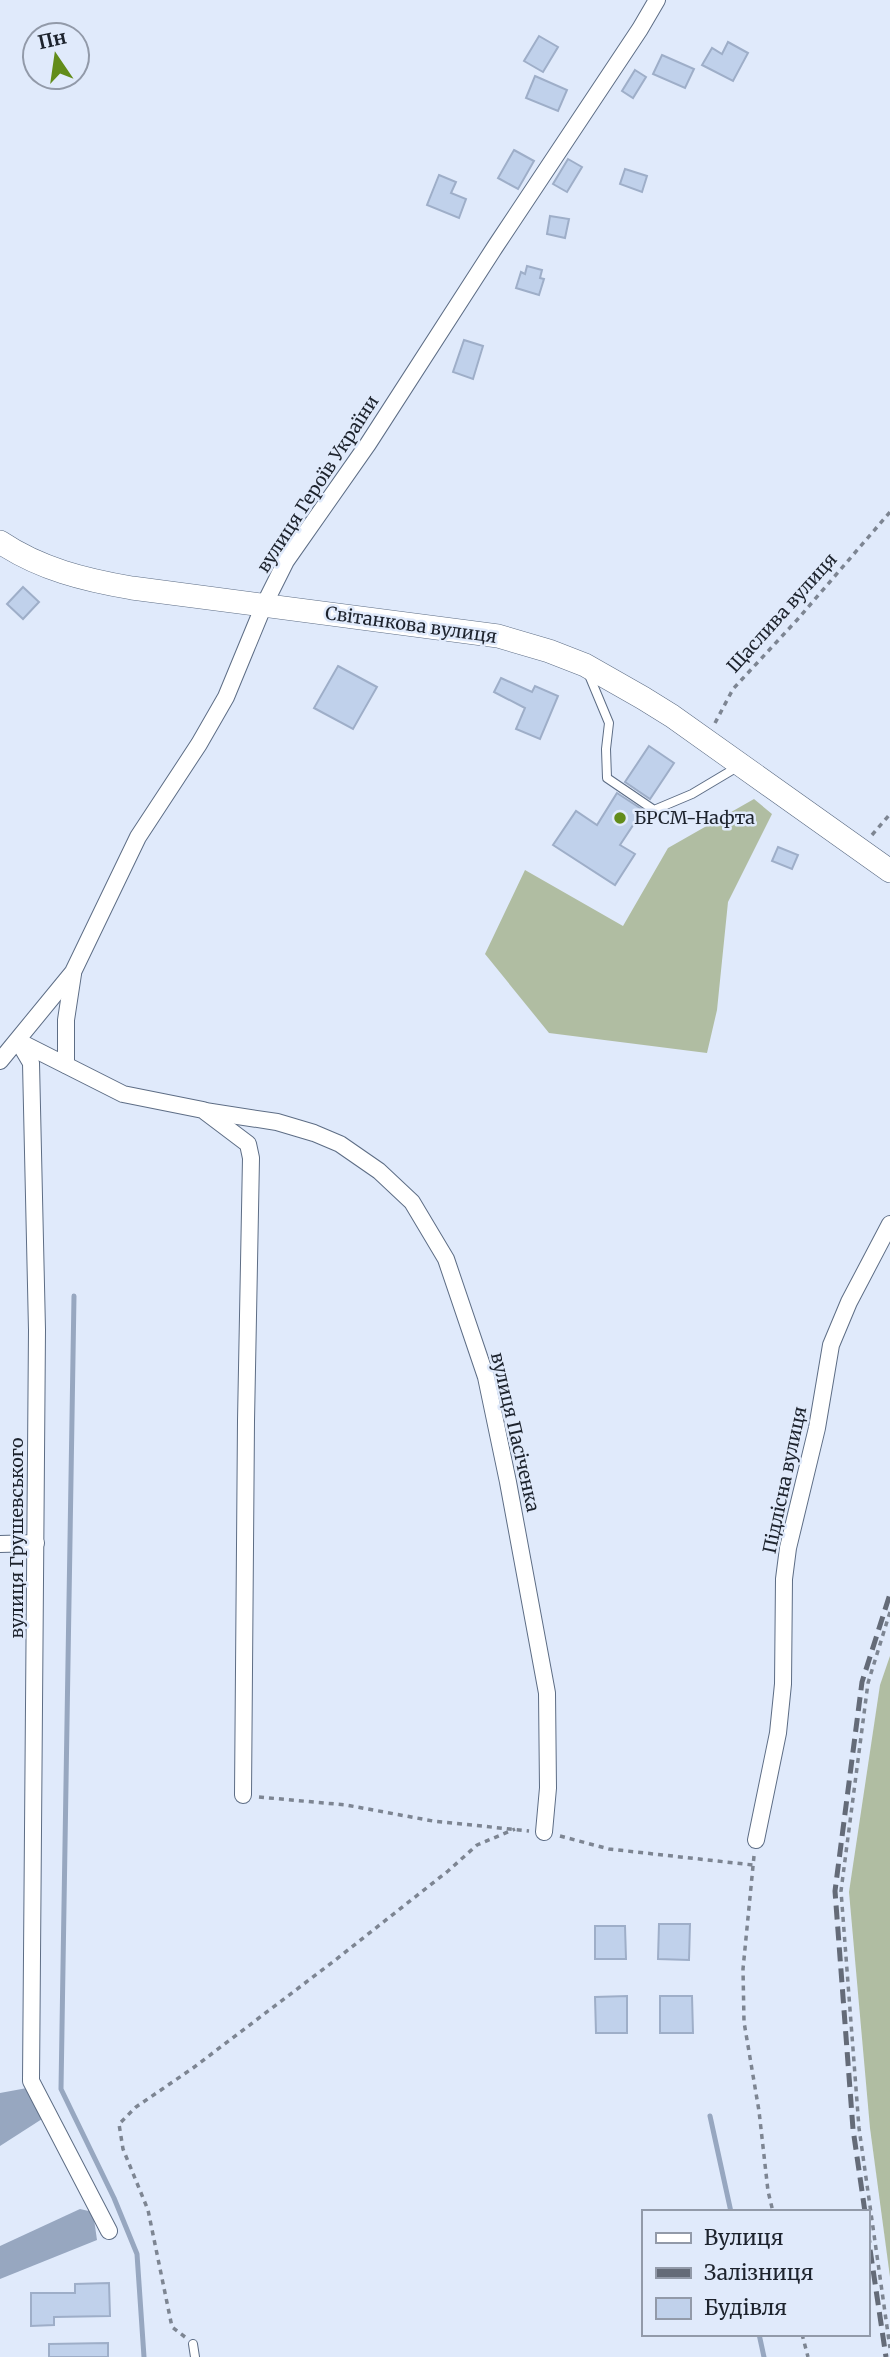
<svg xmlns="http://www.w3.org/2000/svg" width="890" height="2357" viewBox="0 0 890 2357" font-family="Merriweather,serif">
<rect width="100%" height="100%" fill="#e0eafb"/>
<g fill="#b0bda2">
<path d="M754,799l18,15 -44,88 -11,108 -10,43 -158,-20 -64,-79 40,-84 98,56 45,-78z"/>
<path d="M890,1656v621l-20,-149 -21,-236 31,-207z"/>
</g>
<g fill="#97a7c0">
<path d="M27,2088l15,31 -42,27v-53z"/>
<path d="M80,2209l13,3 4,28 -97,39v-33z"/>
</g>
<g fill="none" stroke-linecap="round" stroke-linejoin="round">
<g stroke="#97a7c0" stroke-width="5">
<path d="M74,1296l-13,793 53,109 23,56 7,103"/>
<path d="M710,2116l21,96"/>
<path d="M759,2334l5,23"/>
</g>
</g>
<g fill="#c0d1eb" stroke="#9eaec8" stroke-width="2">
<path d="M539,36l19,11 -15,25 -19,-11z"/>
<path d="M728,42l20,11 -15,28 -31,-16 10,-17 10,6z"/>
<path d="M662,55l32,14 -9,19 -32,-14z"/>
<path d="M635,70l11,7 -13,21 -11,-7z"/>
<path d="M535,76l32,14 -9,21 -32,-13z"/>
<path d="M514,150l20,11 -16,28 -20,-11z"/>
<path d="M568,159l14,8 -15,25 -14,-8z"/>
<path d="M625,169l22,7 -5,16 -22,-8z"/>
<path d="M439,175l17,7 -5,11 15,6 -7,19 -32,-13z"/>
<path d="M550,216l19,3 -4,19 -18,-4z"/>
<path d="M527,266l15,4 -2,8 4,1 -5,16 -23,-7 5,-16 4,2z"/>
<path d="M464,340l19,6 -10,33 -20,-7z"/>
<path d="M23,587l16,15 -16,17 -16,-15z"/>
<path d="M338,666l39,21 -24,42 -39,-21z"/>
<path d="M501,678l31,14 3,-6 23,10 -18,43 -24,-10 9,-21 -31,-16z"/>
<path d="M649,746l25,17 -24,36 -25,-17z"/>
<path d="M617,793l26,17 -23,35 15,9 -20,31 -62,-40 23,-34 21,14z"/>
<path d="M778,847l20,8 -6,14 -20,-8z"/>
<path d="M659,1924h31l-1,36 -31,-1z"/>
<path d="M595,1926h30l1,33h-31z"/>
<path d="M627,1996v37h-31l-1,-36z"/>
<path d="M660,1996h32l1,37h-33z"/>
<path d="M109,2283l1,33 -56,1v8l-23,1v-33h44v-9z"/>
<path d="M108,2343v14h-59v-13z"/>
</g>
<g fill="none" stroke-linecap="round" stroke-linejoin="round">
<g stroke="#5d6d85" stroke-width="10">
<g id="lane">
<path d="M589,675l20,48 -3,26 1,29 47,32 38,-16 47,-28"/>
<path d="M193,2344l2,13"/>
</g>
</g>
<g stroke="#5d6d85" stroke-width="18">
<g id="street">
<path d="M18,1041l13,22 6,267 -6,751 78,150"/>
<path d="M20,1042l103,52 80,16 45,34 3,14 -5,263 -3,374"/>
<path d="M0,1061l73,-89 65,-135 61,-93 27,-47 38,-92 22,-44 82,-117 127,-197 145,-218 17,-29"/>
<path d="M66,1065v-45l7,-46"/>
<path d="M205,1111l72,11 37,11 26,11 39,27 33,31 34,57 40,118 22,105 39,211 1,95 -4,44"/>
<path d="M0,1544l36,-1"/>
<path d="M756,1840l22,-107 5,-49 1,-105 4,-31 29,-120 14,-83 18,-43 41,-78"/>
</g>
</g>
<g stroke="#5d6d85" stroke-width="24">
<path id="secondary" d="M0,542c40,27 85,38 132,46l366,48 51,15 36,14 58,33 29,18 218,155"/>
</g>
<g stroke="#7d8592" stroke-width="3.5" stroke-dasharray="5 5" stroke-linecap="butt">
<path d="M715,723l18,-34 64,-69 93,-108"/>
<path d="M872,835l18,-21"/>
<path d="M890,1612l-22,71 -27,208 18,237 31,220"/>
<path d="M259,1797l87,8 87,16 96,10"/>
<path d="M560,1836l49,13 144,16"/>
<path d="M754,1856l-11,113 1,53 15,89 9,80 5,21"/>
<path d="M802,2334l6,23"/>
<path d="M185,2337l-13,-10 -24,-117 -25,-61 -4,-25 17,-17 57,-39 141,-107 114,-90 29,-26 38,-16"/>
</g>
<use href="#lane" stroke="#fff" stroke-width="8"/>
<use href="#street" stroke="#fff" stroke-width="16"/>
<use href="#secondary" stroke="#fff" stroke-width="23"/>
<g stroke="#646b78" stroke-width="5" stroke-dasharray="14 7" stroke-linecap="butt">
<path d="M865,2212l-12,-83 -18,-238 27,-209 28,-88"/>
<path d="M867,2229l19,128"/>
</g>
</g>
<circle fill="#628c1a" stroke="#e0eafb" stroke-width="2.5" cx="620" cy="818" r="7"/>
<g text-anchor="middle" stroke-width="5" stroke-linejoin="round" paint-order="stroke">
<g font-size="18" fill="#1d232d" stroke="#e0eafb">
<text transform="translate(318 484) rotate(-57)" y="6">вулиця Героїв України</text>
<text transform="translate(782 613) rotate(-48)" y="6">Щаслива вулиця</text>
<text transform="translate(411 625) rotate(8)" y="6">Світанкова вулиця</text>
<text transform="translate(515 1432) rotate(77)" y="6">вулиця Пасіченка</text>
<text transform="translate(785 1480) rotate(-78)" y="6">Підлісна вулиця</text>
<text transform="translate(17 1538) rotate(-90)" y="6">вулиця Грушевського</text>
</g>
<g font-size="18" fill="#1d232d" stroke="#e0eafb" text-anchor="start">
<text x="634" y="824">БРСМ-Нафта</text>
</g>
</g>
<rect x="642" y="2210" width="228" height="126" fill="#e0eafb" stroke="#929aa9" stroke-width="2"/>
<rect x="656" y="2233" width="35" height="10" fill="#ffffff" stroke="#929aa9" stroke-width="2"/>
<text x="704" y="2245" font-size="21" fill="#1d232d">Вулиця</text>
<rect x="656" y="2268" width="35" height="10" fill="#646b78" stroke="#929aa9" stroke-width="2"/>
<text x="704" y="2280" font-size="21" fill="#1d232d">Залізниця</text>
<rect x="656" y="2298" width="35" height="21" fill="#c0d1eb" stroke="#929aa9" stroke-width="2"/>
<text x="704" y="2315" font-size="21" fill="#1d232d">Будівля</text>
<g transform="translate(56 56) rotate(347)"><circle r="33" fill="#e0eafb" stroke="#929aa9" stroke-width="2"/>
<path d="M0-5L12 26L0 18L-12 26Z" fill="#628c1a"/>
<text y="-10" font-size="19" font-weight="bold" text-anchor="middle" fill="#1d232d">Пн</text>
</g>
</svg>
